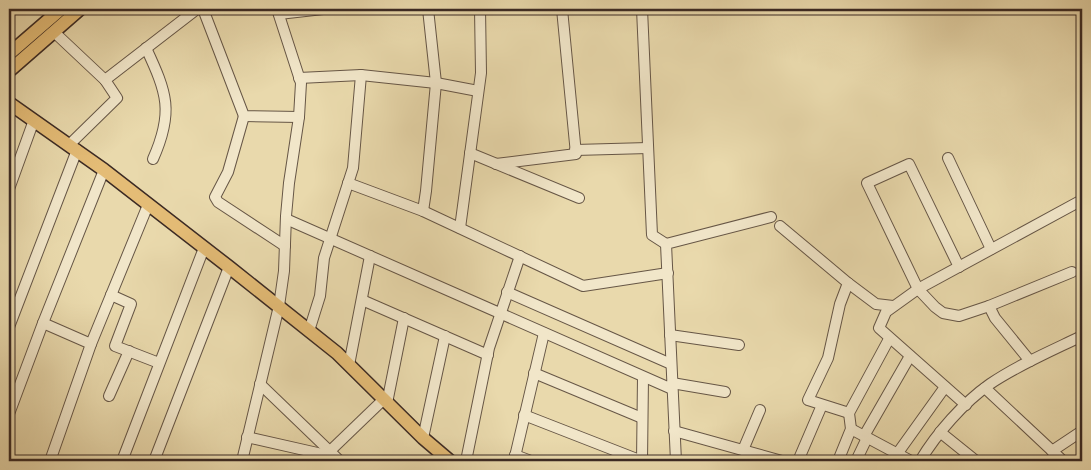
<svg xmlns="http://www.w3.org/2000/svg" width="1091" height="470" viewBox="0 0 1091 470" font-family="'Gentium Book Plus',serif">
<rect width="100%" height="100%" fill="#e9d9ac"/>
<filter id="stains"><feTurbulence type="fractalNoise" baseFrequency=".004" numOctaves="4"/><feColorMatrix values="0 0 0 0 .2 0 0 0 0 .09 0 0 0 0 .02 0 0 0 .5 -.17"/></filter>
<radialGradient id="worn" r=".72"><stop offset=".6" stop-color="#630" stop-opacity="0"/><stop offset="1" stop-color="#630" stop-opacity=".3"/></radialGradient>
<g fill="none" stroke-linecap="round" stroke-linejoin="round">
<g stroke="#665646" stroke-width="12">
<g id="minor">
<path d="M203,9l41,107 55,1"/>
<path d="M642,9l10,226 14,9"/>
<path d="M279,14l44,-5"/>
<path d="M54,32l51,48"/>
<path d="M146,48c21,45 28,64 7,111"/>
<path d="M299,78l62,-3 75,8 42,8"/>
<path d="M244,116l-16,56 -13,25 3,5 67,44"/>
<path d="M69,145l48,-47 -12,-18 92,-71"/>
<path d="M575,150l73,-2"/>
<path d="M470,153l109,45"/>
<path d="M948,158l43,91"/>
<path d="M496,164l80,-10 -14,-145"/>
<path d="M348,183l75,28 160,75 85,-13"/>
<path d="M9,189l25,-69"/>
<path d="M423,211l3,-20 10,-108 -8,-74"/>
<path d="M286,219l386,170"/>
<path d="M780,226l68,57 28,21 17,2"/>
<path d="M460,228l21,-155 -1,-64"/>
<path d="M959,267l-50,-103 -42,19 51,106 17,18 8,6 16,3 30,-10 83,-34"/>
<path d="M848,283l-8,21 -12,54 -20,42 41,13"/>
<path d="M507,292l164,72"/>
<path d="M111,295l20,9 -16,42 44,17"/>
<path d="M362,300l126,55"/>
<path d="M989,306l6,12 35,43"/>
<path d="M43,323l48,21"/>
<path d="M9,327l68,-177"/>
<path d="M309,331l11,-35 4,-38 29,-90 8,-93"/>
<path d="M670,335l69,10"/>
<path d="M349,365l21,-109"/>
<path d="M534,373l108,45"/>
<path d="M672,383l53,9"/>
<path d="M260,384l80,77"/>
<path d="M985,388l78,73"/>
<path d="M109,396l20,-45"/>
<path d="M387,403l17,-85"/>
<path d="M966,405l-87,-77 7,-16 32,-23 164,-89"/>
<path d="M9,414l34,-91 61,-153"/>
<path d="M524,415l118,46"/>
<path d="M851,429l60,32"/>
<path d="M674,431l108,30"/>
<path d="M940,432l36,29"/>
<path d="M864,436l46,-80"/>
<path d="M247,437l88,20"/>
<path d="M423,438l22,-102"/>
<path d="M743,450l17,-40"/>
<path d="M330,451l54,-52"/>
<path d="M1052,451l30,-20"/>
<path d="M897,454l48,-67"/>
<path d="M515,455l16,6"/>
<path d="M50,461l41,-117 57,-139"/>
<path d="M122,461l82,-213"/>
<path d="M154,461l75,-194"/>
<path d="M242,461l37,-155 5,-35 2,-55 3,-33 10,-66 2,-34 -24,-74"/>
<path d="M466,461l23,-113 31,-92"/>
<path d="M514,461l30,-128"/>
<path d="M642,461l1,-84"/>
<path d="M676,461l-10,-217 105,-27"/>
<path d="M798,461l24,-56"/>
<path d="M838,461l13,-32 -2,-16 40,-74"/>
<path d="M856,461l11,-23"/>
<path d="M920,461c17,-28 43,-58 70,-77 28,-19 61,-33 92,-48"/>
</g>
</g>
<g stroke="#3b2a24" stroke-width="15">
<g id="major">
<path d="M9,54l52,-45"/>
<path d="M9,71l71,-62"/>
<path d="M9,103l95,67 125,97 108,86 86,85 27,23"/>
</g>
</g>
<use href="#minor" stroke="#f1e6c9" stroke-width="10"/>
<use href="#major" stroke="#e4bc76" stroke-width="12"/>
</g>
<rect width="1091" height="470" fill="none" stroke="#e9d9ac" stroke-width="30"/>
<rect x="10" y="10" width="1071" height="450" fill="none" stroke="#3b2a24" stroke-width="2.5"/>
<rect x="15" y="15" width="1061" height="440" fill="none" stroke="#3b2a24"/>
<rect width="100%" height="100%" filter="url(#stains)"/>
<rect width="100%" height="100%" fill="url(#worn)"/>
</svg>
